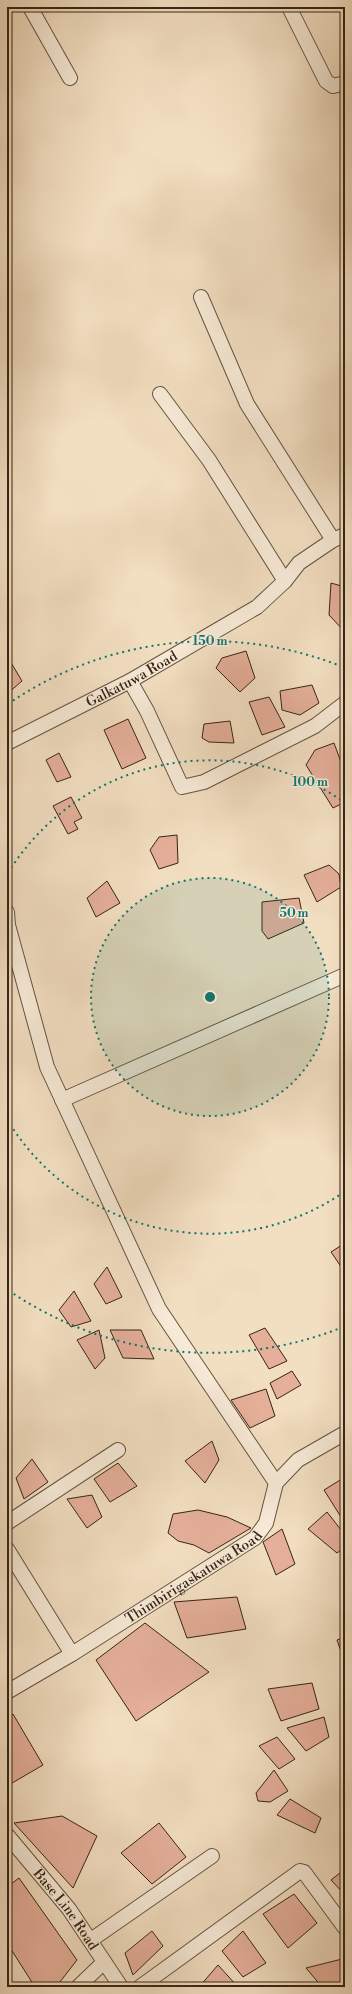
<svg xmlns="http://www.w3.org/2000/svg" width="352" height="1994" viewBox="0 0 352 1994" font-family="'Libre Bodoni',serif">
<rect width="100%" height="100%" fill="#f2dec1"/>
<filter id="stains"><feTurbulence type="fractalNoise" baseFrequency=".005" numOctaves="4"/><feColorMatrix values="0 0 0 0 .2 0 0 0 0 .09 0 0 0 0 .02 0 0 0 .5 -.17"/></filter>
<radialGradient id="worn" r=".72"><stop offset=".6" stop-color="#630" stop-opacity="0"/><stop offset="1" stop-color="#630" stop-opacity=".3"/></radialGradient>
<g fill="#e5af9a" stroke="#362515">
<path d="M331,583l14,4v45l-16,-17z"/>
<path d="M246,651l9,27 -15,14 -24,-24 6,-10z"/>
<path d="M7,656l15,25 -15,13z"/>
<path d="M312,685l7,18 -19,12 -18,-5 -2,-19z"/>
<path d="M269,697l16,30 -23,8 -13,-33z"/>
<path d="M128,719l18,39 -24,11 -18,-39z"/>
<path d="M230,721l4,22 -25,-1 -7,-4 2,-14z"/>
<path d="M334,743l11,30v15l-2,15 -10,5 -27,-43 9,-15z"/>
<path d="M59,753l12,24 -14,5 -11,-22z"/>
<path d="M71,797l11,21 -8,4 4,7 -10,5 -15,-28z"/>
<path d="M177,835l1,28 -19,6 -9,-19 9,-13z"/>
<path d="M329,865l10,9 2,13 -24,15 -13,-27z"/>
<path d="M107,881l13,22 -24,14 -9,-19z"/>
<path d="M299,898l5,25 -36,16 -6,-8v-29z"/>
<path d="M345,1243v28h-1l-13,-19z"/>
<path d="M107,1267l15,30 -16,7 -12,-20z"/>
<path d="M74,1291l17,30 -20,6 -12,-17z"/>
<path d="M265,1328l22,33 -18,8 -20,-34z"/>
<path d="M99,1330l6,28 -10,11 -18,-29z"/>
<path d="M110,1330h31l13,29 -31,-1z"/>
<path d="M292,1371l9,14 -24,14 -7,-16z"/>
<path d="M266,1389l9,27 -25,12 -19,-28z"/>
<path d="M212,1441l7,19 -14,23 -20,-22z"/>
<path d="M32,1459l16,23 -24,17 -8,-21z"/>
<path d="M118,1463l19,23 -27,16 -16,-23z"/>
<path d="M345,1477v39l-4,1 -17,-27z"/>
<path d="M92,1495l10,22 -15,11 -20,-29z"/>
<path d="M198,1510l29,7 24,11 -42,25 -15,-8 -16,-4 -10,-8 5,-19z"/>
<path d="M327,1512l18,23v12l-8,6 -29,-24z"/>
<path d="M282,1529l13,35 -19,11 -13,-33z"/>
<path d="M237,1597l9,32 -59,9 -13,-36z"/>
<path d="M145,1623l64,49 -73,49 -40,-61z"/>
<path d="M345,1637v26l-8,-23z"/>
<path d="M312,1683l7,26 -38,12 -13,-32z"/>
<path d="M13,1714l30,51 -36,21v-66z"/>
<path d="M324,1717l5,20 -23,14 -19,-23z"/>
<path d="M277,1737l18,22 -16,10 -20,-23z"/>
<path d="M274,1770l14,21 -18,11 -12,-1 -2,-8z"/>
<path d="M290,1799l31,19 -6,15 -38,-18z"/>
<path d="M62,1816l35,20 -24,52 -59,-65z"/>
<path d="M159,1823l27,34 -34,27 -31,-31z"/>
<path d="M345,1869v26l-14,-15z"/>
<path d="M19,1878l58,82 -21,27h-21l-28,-44v-56z"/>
<path d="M294,1894l23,29 -29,25 -25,-34z"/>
<path d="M152,1931l11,15 -30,29 -8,-22z"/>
<path d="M243,1931l23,32 -23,14 -21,-26z"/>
<path d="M342,1959l3,4v24h-23l-16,-19z"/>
<path d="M218,1965l20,22h-39z"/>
</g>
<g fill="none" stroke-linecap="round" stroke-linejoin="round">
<g stroke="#655340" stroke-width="16">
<g id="minor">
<path d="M30,7l40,71"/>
<path d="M289,7l37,74 7,5 12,-3"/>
<path d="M201,297l46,107 86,136"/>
<path d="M160,394l49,66 76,121"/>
<path d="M130,681l17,30 35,76 22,-5 111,-56 30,-23"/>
<path id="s1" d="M7,743l123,-62 127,-74 28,-26 14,-18 34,-23 12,-5"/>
<path d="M7,912l1,13 39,142 112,242 117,174"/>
<path d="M62,1100l283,-125"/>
<path d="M7,1523l111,-73"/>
<path d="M7,1549l65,105"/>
<path id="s2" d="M7,1692l65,-38 183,-116 11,-15 10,-40 22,-23 47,-27"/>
<path id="s3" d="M7,1835l62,74 52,78"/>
<path d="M91,1940l121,-84"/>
<path d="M78,1987l26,-25"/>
<path d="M140,1987l160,-116 4,1 41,56"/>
</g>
</g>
<use href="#minor" stroke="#f7ead7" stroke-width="14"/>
</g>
<circle cx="210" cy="997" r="119" fill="#0f766e" fill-opacity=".12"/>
<g fill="none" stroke="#0f766e" stroke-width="2" stroke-dasharray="2 4">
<circle cx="210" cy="997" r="119"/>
<path d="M344 1192A237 237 0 0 1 8 1121M8 873A237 237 0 0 1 344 802"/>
<path d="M343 1327A356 356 0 0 1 8 1290M8 704A356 356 0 0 1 343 667"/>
</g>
<g text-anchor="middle" stroke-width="3" stroke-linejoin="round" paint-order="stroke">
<g font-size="14" fill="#362515" stroke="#f7ead7">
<text dy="5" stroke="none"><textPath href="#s1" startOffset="140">Galkatuwa Road</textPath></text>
<text dy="5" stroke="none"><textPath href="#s2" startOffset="219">Thimbirigaskatuwa Road</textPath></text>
<text dy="5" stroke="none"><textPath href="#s3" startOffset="95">Base Line Road</textPath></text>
</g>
</g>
<circle cx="210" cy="997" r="6" fill="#0f766e" stroke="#f7ead7" stroke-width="2"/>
<g font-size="12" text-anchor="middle" font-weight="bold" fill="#0f766e" stroke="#f7ead7" stroke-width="3" stroke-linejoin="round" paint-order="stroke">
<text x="210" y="645">150 m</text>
<text x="310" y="786">100 m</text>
<text x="294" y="917">50 m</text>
</g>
<rect width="352" height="1994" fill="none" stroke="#f2dec1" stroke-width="24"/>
<rect x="8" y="8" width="336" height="1978" fill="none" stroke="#362515" stroke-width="2"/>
<rect x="12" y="12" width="328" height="1970" fill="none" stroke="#362515"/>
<rect width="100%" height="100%" filter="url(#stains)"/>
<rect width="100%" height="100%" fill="url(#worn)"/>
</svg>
